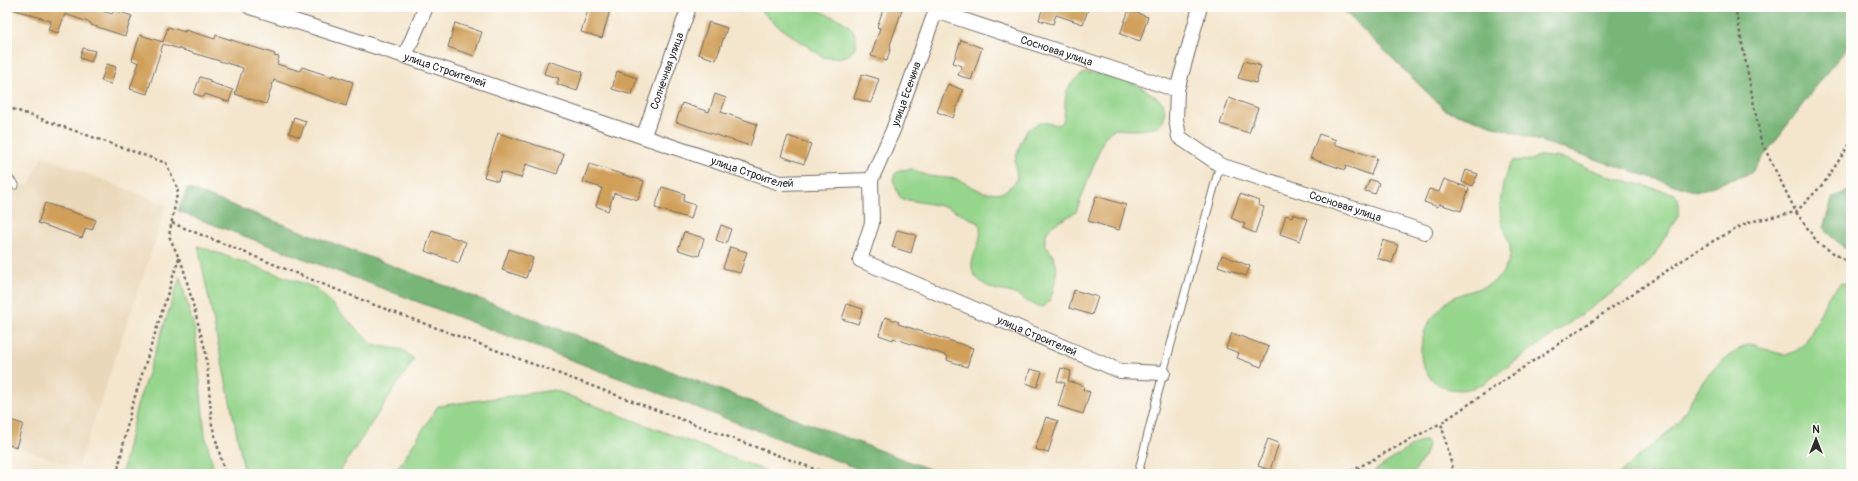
<svg xmlns="http://www.w3.org/2000/svg" width="1858" height="481" viewBox="0 0 1858 481" font-family="Pangolin,sans-serif">
<rect width="100%" height="100%" fill="#fdfcf7"/>
<filter id="ink" filterUnits="userSpaceOnUse"><feTurbulence type="fractalNoise" baseFrequency=".025" numOctaves="2"/><feDisplacementMap in="SourceGraphic" scale="8" xChannelSelector="R" yChannelSelector="G"/><feConvolveMatrix kernelMatrix="1 2 1 2 8 2 1 2 1" color-interpolation-filters="sRGB"/></filter>
<filter id="wash" filterUnits="userSpaceOnUse"><feTurbulence type="fractalNoise" baseFrequency=".012" numOctaves="4" result="noise"/><feDisplacementMap in="SourceGraphic" scale="16" xChannelSelector="R" yChannelSelector="G"/><feGaussianBlur stdDeviation="0.9" result="paint"/><feColorMatrix in="noise" values="0 0 0 0 0 0 0 0 0 0 0 0 0 0 0 0 0 1.4 0 .05"/><feComposite in="paint" operator="in"/></filter>
<g filter="url(#wash)">
<rect width="100%" height="100%" fill="#f4e6cd"/>
<path fill="#ead8ba" d="M42,156l125,49 -89,263 -71,-24v-231l6,-20 3,-6 14,-3z"/>
<g fill="#95d58c" stroke="#60805c">
<path d="M757,7h56c13,10 45,13 43,36 0,5 -3,9 -8,12 -7,3 -17,4 -25,2l-45,-31z"/>
<path d="M1084,73c27,0 59,11 79,30 11,32 -30,27 -48,26l-4,2 -7,7 -28,74c-12,9 -33,12 -31,32 15,20 13,24 8,47 -2,7 -3,12 -10,16 -12,-1 -20,-10 -31,-14 -6,-2 -12,-2 -18,-4 -45,-19 -6,-41 -15,-66l-32,-16 -44,-8 -4,-3 -6,-16 2,-6 4,-4 13,-1 16,7 29,3 26,13 19,1 13,-10 2,-5 -2,-18 6,-18 7,-13 13,-7 18,3 4,-3c5,-24 -4,-32 21,-49z"/>
<path d="M1539,156l23,2 49,19 64,17c4,7 5,12 4,20l-26,43 -19,20 -148,105c-33,20 -72,0 -64,-41 2,-9 5,-18 12,-25 4,-5 11,-13 17,-17 24,-14 45,-6 58,-39 5,-15 -5,-27 -8,-41 -3,-14 2,-48 12,-58l18,-1z"/>
<path d="M198,246l118,42 57,57 30,5 11,9 -76,115h-93z"/>
<path d="M180,277l15,54 10,104 10,39h-93l14,-65z"/>
<path d="M1842,283l9,1v190h-232c16,-16 35,-28 51,-44 13,-12 20,-29 29,-43 12,-18 31,-35 51,-43 12,2 23,10 36,10 22,-1 32,-39 41,-55 3,-6 10,-11 15,-16z"/>
<path d="M554,390l220,84h-380l44,-68z"/>
<path d="M1425,441l3,4 -4,12 -11,17h-43l48,-32z"/>
</g>
<g fill="#78b678" stroke="#527052">
<path d="M1340,7h511v37l-20,23 -80,106 -55,19 -251,-82z"/>
<path d="M187,188l755,286h-70l-694,-263z"/>
<path d="M1851,190v59l-7,-1 -21,-20 10,-31z"/>
</g>
<g id="blocks">
<g fill="#d09f58">
<path d="M13,7h76l23,7 2,-4 18,6 -7,20 -34,-11v-2l-26,-9 -7,19 -10,-3 3,-9 -39,-12z"/>
<path d="M589,7h22l-9,31 -21,-6z"/>
<path d="M884,7h8l10,3 -12,35 1,1 -4,15 -16,-5 9,-28 -3,-1z"/>
<path d="M1038,7h51l-6,17 -27,-9 -3,9 -14,-4 3,-10 -4,-1z"/>
<path d="M1129,10l19,7 -8,24 -20,-7z"/>
<path d="M709,22l18,6 -11,32 -18,-6z"/>
<path d="M455,23l27,9 -8,24 -26,-9z"/>
<path d="M168,27l17,5v-2l30,9 1,-4 59,19 -1,2 5,1 -2,7 23,7 2,-4 30,10v-2l21,7 -7,24 -72,-26 -8,24 -31,-10 8,-26 -80,-24 -16,50 -17,-5 9,-26 -7,-3 8,-25 23,7z"/>
<path d="M961,40l21,8 -11,32 -13,-5 4,-9 -9,-3z"/>
<path d="M83,48l12,3 -4,11 -11,-4z"/>
<path d="M548,61l35,11 -6,19 -20,-7 2,-6 -15,-4z"/>
<path d="M1244,61l17,5 -5,17 -18,-5z"/>
<path d="M107,64l9,3 -5,17 -10,-3z"/>
<path d="M617,71l20,7 -5,17 -20,-6z"/>
<path d="M862,74l17,5 -8,24 -17,-5z"/>
<path d="M200,77l10,3 -1,2 24,8 -4,12 -24,-8 -1,3 -10,-3z"/>
<path d="M948,84l15,6 -10,28 -16,-6z"/>
<path d="M715,94l11,4 -5,14 36,12 -7,22 -74,-24 6,-19 27,9z"/>
<path d="M1229,98l29,10 -9,25 -29,-9z"/>
<path d="M294,117l12,4 -6,16 -11,-4z"/>
<path d="M498,133l66,21 -7,20 -31,-10 -5,14 -20,-6 -3,9 -14,-4z"/>
<path d="M1319,134l17,6 -2,4 43,14 -6,17 -25,-9 -1,4 -35,-12z"/>
<path d="M788,136l23,8 -7,20 -23,-8z"/>
<path d="M589,164l55,17 -6,19 -24,-7 -6,18 -12,-5 6,-18 -19,-6z"/>
<path d="M1466,170l12,4 -5,12 -11,-4z"/>
<path d="M1370,179l9,4 -4,11 -10,-3z"/>
<path d="M1444,179l25,9 -8,23 -22,-7 -1,3 -14,-5 5,-13 10,3z"/>
<path d="M662,187l23,7 -2,7 12,4 -4,14 -36,-11z"/>
<path d="M1240,194l19,7 -1,4 6,2 -9,26 -12,-5 2,-4 -14,-6z"/>
<path d="M1096,196l30,9 -7,25 -31,-9z"/>
<path d="M45,203l51,17 -4,10 -6,-2 -4,10 -44,-15z"/>
<path d="M1293,214l15,5 -8,22 -20,-7 6,-19 6,2z"/>
<path d="M721,225l10,4 -5,15 -10,-4z"/>
<path d="M432,230l34,12 -7,21 -34,-12z"/>
<path d="M897,230l19,5 -5,18 -19,-6z"/>
<path d="M684,232l20,6 -5,18 -21,-6z"/>
<path d="M1383,240l15,5 -6,18 -15,-5z"/>
<path d="M730,247l17,5 -7,21 -17,-5z"/>
<path d="M509,249l24,9 -7,20 -24,-8z"/>
<path d="M1222,255l28,11 -4,10 -28,-10z"/>
<path d="M1074,290l24,7 -6,18 -23,-7z"/>
<path d="M847,304l16,5 -5,15 -16,-5z"/>
<path d="M885,317l14,5 -1,2 75,24 -6,19 -20,-7 1,-4 -55,-18v2l-14,-5z"/>
<path d="M1232,333l37,14 -8,20 -24,-9 2,-5 -13,-5z"/>
<path d="M1061,368l10,3 -3,10 16,5 -1,4 7,2 -7,22 -25,-8 7,-23 -8,-2z"/>
<path d="M1030,369l12,3 -5,15 -11,-4z"/>
<path d="M1046,417l12,4 -10,32 -13,-4z"/>
<path d="M7,419l16,5 -7,23 -9,-3z"/>
<path d="M1268,439l11,4 -9,27 -12,-4z"/>
</g>
</g>
</g>
<g filter="url(#ink)">
<use href="#blocks" fill-opacity="0" stroke="#716c64" stroke-width="1"/>
<g fill="none" stroke-linecap="round" stroke-linejoin="round">
<g stroke="#716c64" stroke-width="9">
<g id="service">
<path d="M7,177l8,8"/>
<path d="M1138,474l25,-101 57,-208"/>
</g>
</g>
<g stroke="#716c64" stroke-width="16">
<g id="minor">
<path id="s1" d="M250,7l155,49 375,127 91,-3 1,43 -12,37 260,111 43,2"/>
<path id="s2" d="M1200,7l-23,83 -1,29 3,18 41,28 205,67"/>
<path id="s3" d="M936,11l241,79"/>
<path d="M405,56l21,-49"/>
<path id="s4" d="M644,135l45,-128"/>
<path id="s5" d="M871,180l22,-50 44,-123"/>
</g>
</g>
<g stroke="#716c64" stroke-width="2.5" stroke-dasharray="3 3" stroke-linecap="butt">
<path d="M1735,7l26,134 35,71 22,31 28,18 5,5"/>
<path d="M7,107l159,56 12,26 -9,47 14,31 23,86 6,72 13,49"/>
<path d="M172,223l200,81 456,170"/>
<path d="M117,474l14,-65 48,-151"/>
<path d="M1346,474l95,-51"/>
<path d="M1454,474l-13,-51 261,-176 47,-25 47,-10 28,-29 27,-41"/>
</g>
<use href="#service" stroke="#fff" stroke-width="7"/>
<use href="#minor" stroke="#fff" stroke-width="14"/>
</g>
</g>
<g text-anchor="middle" stroke-width="4" stroke-linejoin="round" paint-order="stroke">
<g font-size="11" fill="#2b2b2b" stroke="#fdfcf7">
<text dy="4" stroke="none"><textPath href="#s3" startOffset="127">Сосновая улица</textPath></text>
<text dy="4" stroke="none"><textPath href="#s1" startOffset="205">улица Строителей</textPath></text>
<text dy="4" stroke="none"><textPath href="#s4" startOffset="68">Солнечная улица</textPath></text>
<text dy="4" stroke="none"><textPath href="#s5" startOffset="93">улица Есенина</textPath></text>
<text dy="4" stroke="none"><textPath href="#s1" startOffset="529">улица Строителей</textPath></text>
<text dy="4" stroke="none"><textPath href="#s2" startOffset="315">Сосновая улица</textPath></text>
<text dy="4" stroke="none"><textPath href="#s1" startOffset="924">улица Строителей</textPath></text>
</g>
</g>
<rect width="1858" height="481" fill="none" stroke="#fdfcf7" stroke-width="24"/>
<g transform="translate(1816 439)" stroke="#fdfcf7" stroke-width="3" paint-order="stroke">
<path d="M0-3L7 15L0 10L-7 15Z" fill="#2b2b2b"/>
<text y="-6" font-size="11" font-weight="bold" text-anchor="middle" fill="#2b2b2b">N</text>
</g>
</svg>
